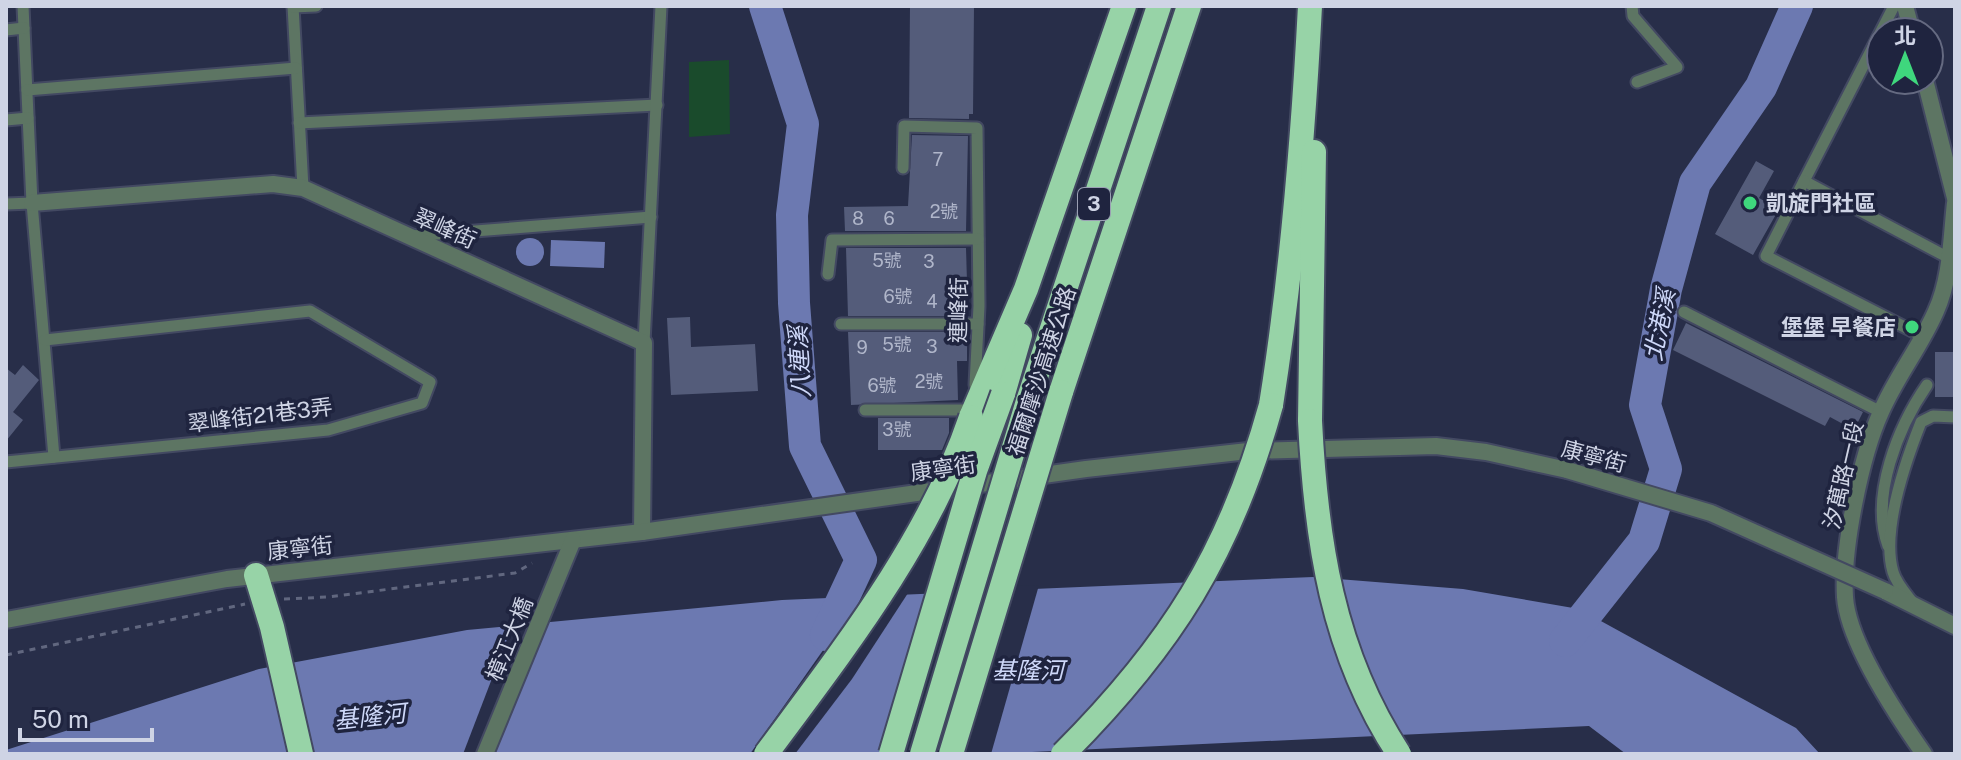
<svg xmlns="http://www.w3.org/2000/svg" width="1961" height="760" viewBox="0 0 1961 760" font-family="'Public Sans','Noto Sans TC',sans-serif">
<rect width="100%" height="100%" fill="#282e49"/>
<path fill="#1a4b2c" d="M729,60l1,74 -41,3v-75z"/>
<g fill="#6c79b1">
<circle cx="530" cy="252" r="14"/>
<path d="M551,240l54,2 -1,26 -54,-2z"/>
<path d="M1313,577l150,12 116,20 217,119 24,26h-194l-37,-28 -598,28h-985v-4l253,-81 208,-39 315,-30z"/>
</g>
<g fill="#282e49">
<path d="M1039,585l-48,169h-94l51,-165z"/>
<path d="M910,590l-58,89 -57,75h-45l114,-162z"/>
<path d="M549,618l-55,136h-31l51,-133z"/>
</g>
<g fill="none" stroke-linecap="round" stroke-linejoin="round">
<g stroke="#6c79b1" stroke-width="32">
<path d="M765,6l38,118 -11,91 2,88 11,143 56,114 -35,75"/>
<path d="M1565,641l79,-100 22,-72 -21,-64 21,-116 29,-106 66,-96 36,-81"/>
</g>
</g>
<g fill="#545c7a">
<path d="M910,6h64l-1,108h-4v5l-60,-1z"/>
<path d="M912,135l56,1 -2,95h-121l-1,-24 64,-1z"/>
<path d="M1756,161l18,10 -15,27 20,11 -26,46 -38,-21z"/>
<path d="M846,248h120l2,68h-120z"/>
<path d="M690,317l1,30 64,-3 3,47 -87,4 -4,-77z"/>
<path d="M1686,323l177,89 -9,18 -24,-13 -5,9 -152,-76z"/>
<path d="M848,332h119v29h-10l1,39 -107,5z"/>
<rect x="1935" y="352" width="20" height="45"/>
<path d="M23,365l16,15 -26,32 10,8 -17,21v-73l9,7z"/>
<path d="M878,418h71v15l-7,17h-64z"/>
</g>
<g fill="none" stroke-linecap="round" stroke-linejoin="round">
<g stroke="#434962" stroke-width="15">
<g id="service">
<path d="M23,6l9,197 22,254"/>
<path d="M293,6l10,182"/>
<path d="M1632,6l1,10 44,51 -40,15"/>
<path d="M1894,6l-90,175 145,77"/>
<path d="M293,7l23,-1"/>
<path d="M6,30l18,-2"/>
<path d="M27,90l269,-22"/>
<path d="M6,120l22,-2"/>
<path d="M299,123l358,-18"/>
<path d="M903,168l1,-42 73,2 2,178 -4,79"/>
<path d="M1804,181l-38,75 158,81"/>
<path d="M6,204l26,-1"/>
<path d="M412,236l239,-19"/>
<path d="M828,274l4,-34 146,-1"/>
<path d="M1684,312l197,100"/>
<path d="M841,324h137"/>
<path d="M644,343l17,-337"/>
<path d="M865,410h104"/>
<path d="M6,462l322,-32 94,-27 8,-21 -120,-71 -265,29"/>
<path d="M1888,546c-18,-50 10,-119 39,-161"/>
<path d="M1913,603c-7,-9 -17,-20 -20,-31 -12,-41 13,-112 28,-150l12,-6 22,1"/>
</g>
</g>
<g stroke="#434962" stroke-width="20">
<path id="minor" d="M32,203l241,-19 30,4 341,155 -2,189"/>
</g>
<g stroke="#434962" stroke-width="20">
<g id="tertiary">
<path d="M1905,6l7,26"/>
<path d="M1925,80l30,118"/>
<path d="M1885,591l70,35"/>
<path d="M6,620l221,-41 415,-47 444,-63 162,-18 188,-5 50,6 81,18"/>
<path d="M485,754l88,-214"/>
<path d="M1924,754c-26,-37 -76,-112 -79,-157 -3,-48 16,-141 36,-185 15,-35 40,-66 55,-101 15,-33 15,-73 19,-108"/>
</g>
</g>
<g stroke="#434962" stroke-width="28">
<g id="motorway">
<path d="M1061,392l128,-386"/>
<path d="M1003,394l17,-59"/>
<path d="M1028,401l131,-395"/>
<path d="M1271,405c21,-132 32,-265 39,-399"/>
<path d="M971,417l55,-128 98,-283"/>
<path d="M1310,421l4,-269"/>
<path d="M256,575l16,52 29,127"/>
</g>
</g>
<g stroke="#61677f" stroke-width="3" stroke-dasharray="6 6" stroke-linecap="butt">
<path d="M284,599l44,-2 187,-24 17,-10"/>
<path d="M6,655l239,-51"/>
</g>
<use href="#service" stroke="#5d7563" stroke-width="11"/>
<use href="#minor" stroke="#5d7563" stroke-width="16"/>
<use href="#tertiary" stroke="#5d7563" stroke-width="16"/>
<use href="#motorway" stroke="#97d3a7" stroke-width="24"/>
<g stroke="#434962" stroke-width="20" stroke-linecap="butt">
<path id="tertiary-bridge" d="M1567,470l144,43 174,78"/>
</g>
<g stroke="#434962" stroke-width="28" stroke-linecap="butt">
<g id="motorway-bridge">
<path d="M1310,421c6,119 22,231 89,333"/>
<path d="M766,754c77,-104 163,-213 205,-337"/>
<path d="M891,754l84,-283 28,-77"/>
<path d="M922,754l106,-353"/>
<path d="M951,754l110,-362"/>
<path d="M1063,754c108,-108 167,-201 208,-349"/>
</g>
</g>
<use href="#tertiary-bridge" stroke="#5d7563" stroke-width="16"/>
<use href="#motorway-bridge" stroke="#97d3a7" stroke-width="24"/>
</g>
<g fill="#3fd77d" stroke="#1f243f" stroke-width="3">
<circle cx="1750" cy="203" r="8"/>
<circle cx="1912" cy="327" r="8"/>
</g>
<g text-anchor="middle" stroke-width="7" stroke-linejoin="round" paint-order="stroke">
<g font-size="18" fill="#b0b6ca">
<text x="938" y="166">7</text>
<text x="944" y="218">2號</text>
<text x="858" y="225">8</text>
<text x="889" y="225">6</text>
<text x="887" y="267">5號</text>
<text x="929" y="268">3</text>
<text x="898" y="303">6號</text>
<text x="932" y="308">4</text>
<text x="897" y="351">5號</text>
<text x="932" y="353">3</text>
<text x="862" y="354">9</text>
<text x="929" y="388">2號</text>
<text x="882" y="392">6號</text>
<text x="897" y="436">3號</text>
</g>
<rect fill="#1f243f" stroke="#9a9fb3" stroke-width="2" x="1078" y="188" width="32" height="32" rx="6"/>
<g font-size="20" font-weight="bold" fill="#cfd4e5">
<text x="1094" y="211">3</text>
</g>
<g font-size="22" font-weight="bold" fill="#cfd4e5" stroke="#1f243f" text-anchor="start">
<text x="1766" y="211">凱旋門社區</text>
<text x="1896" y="335" text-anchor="end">堡堡 早餐店</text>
</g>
<g font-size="22" fill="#cfd4e5" stroke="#1f243f">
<text transform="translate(445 228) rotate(24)" y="8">翠峰街</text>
<text transform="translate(958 310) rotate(-89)" y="8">連峰街</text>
<text transform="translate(1041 371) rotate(-72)" y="8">福爾摩沙高速公路</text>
<text transform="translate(260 415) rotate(-7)" y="8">翠峰街21巷3弄</text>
<text transform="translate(1594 456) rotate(15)" y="8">康寧街</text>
<text transform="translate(943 468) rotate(-8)" y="8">康寧街</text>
<text transform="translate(1843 475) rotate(-77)" y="8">汐萬路一段</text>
<text transform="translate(300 548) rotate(-6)" y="8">康寧街</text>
<text transform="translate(509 639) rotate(-68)" y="8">樟江大橋</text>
</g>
<g font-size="24" font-style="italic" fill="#ced8f9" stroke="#1f243f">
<text transform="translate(1660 325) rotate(-79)" y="8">北港溪</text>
<text transform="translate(800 362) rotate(-93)" y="8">八連溪</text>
<text x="1028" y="679">基隆河</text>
<text transform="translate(370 717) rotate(-6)" y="8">基隆河</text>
</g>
</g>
<rect width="1961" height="760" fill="none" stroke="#cfd4e5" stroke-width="16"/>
<g transform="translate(1905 56)"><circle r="38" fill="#1f243f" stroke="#656a81" stroke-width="2"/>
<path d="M0-6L14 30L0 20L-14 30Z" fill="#3fd77d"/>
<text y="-12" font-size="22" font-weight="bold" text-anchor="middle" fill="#cfd4e5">北</text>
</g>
<path d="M20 728v12h132v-12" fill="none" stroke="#cfd4e5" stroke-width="4"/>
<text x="32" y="728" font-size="24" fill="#cfd4e5" stroke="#1f243f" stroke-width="6" paint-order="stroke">50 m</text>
</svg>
